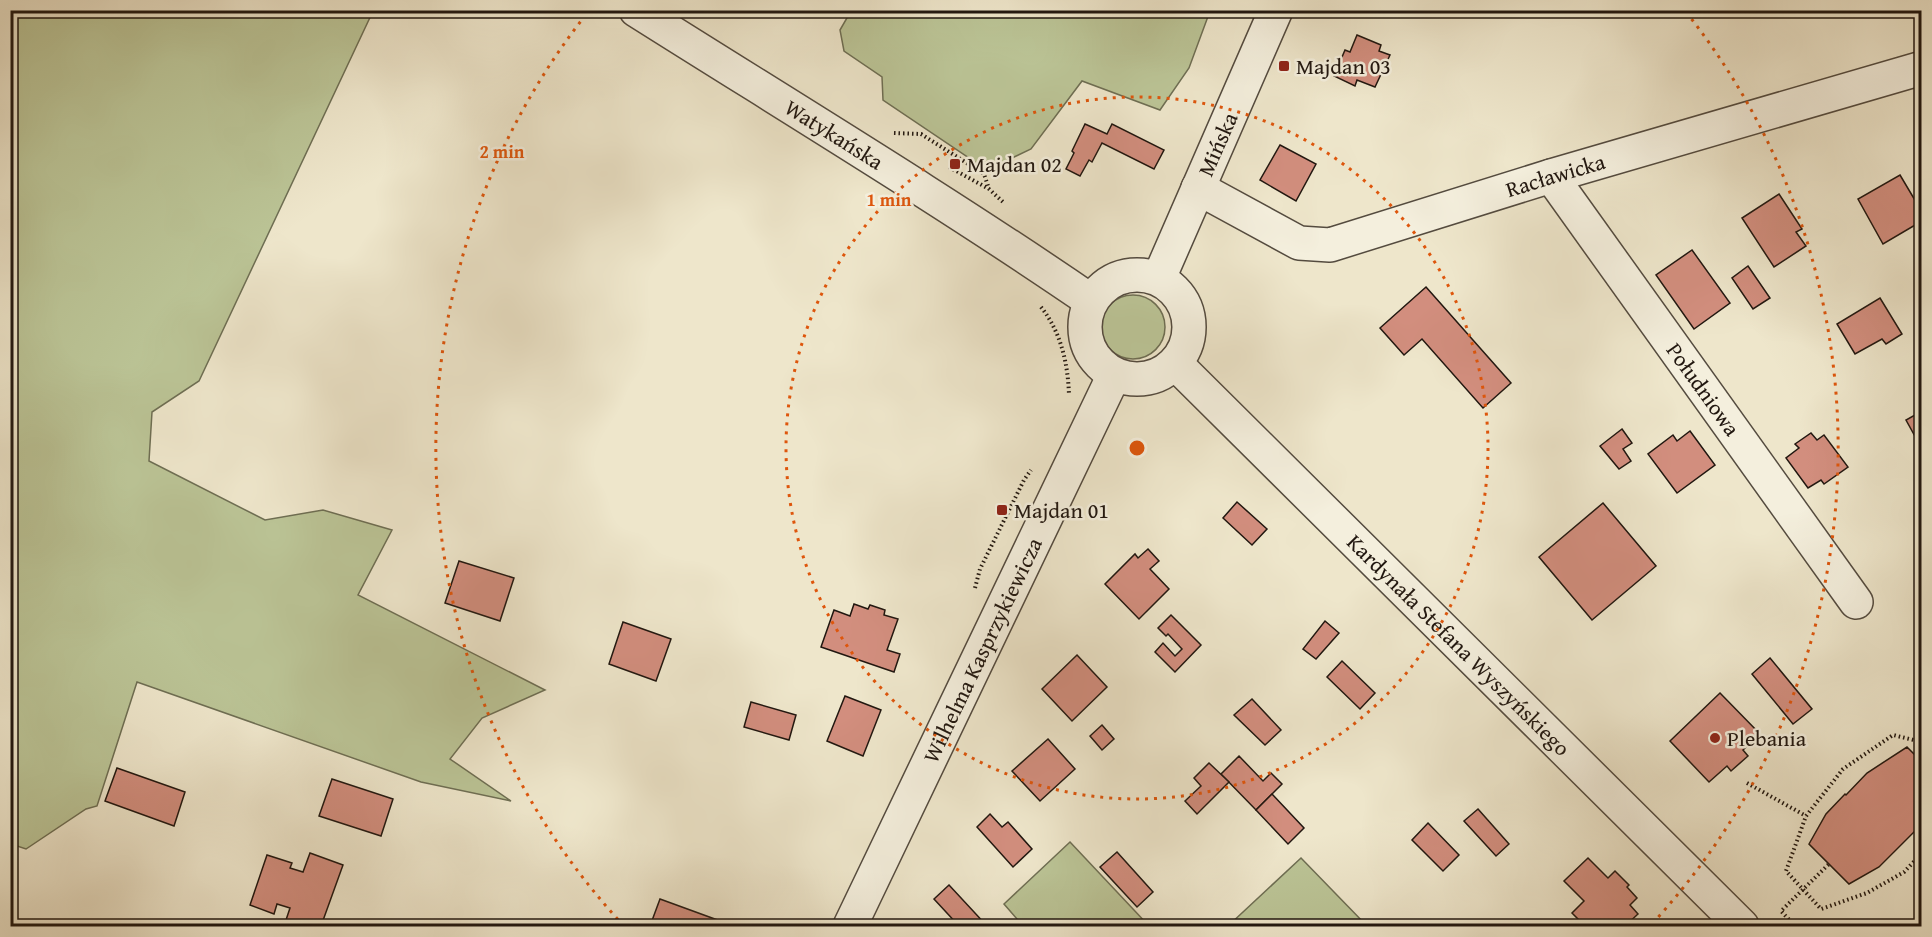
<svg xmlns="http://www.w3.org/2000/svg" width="1932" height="937" viewBox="0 0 1932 937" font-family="'Gentium Book Plus',serif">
<rect width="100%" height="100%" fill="#eee6cb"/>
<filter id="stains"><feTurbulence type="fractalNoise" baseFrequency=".00333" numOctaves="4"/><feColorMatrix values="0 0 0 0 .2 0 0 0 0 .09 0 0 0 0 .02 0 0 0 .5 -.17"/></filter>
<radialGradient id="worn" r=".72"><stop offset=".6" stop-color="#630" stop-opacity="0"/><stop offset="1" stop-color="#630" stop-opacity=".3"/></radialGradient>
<g fill="#bbc496" stroke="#6e6e53" stroke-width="1.5">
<path d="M10,11h363l-174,370 -47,31 -3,49 116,59 58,-10 69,20 -34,65 187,95 -63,28 -32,41 61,42 -90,-19 -284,-100 -40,124 -11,3 -60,40 -15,-5z"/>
<path d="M851,11v-1l359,1 -21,57 -29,42 -78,-29 -51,68 -21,10 -20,13 -107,-72 -1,-23 -38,-26 -4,-21z"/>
<circle cx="1133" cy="327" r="32"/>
<path d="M1070,842l79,84h-126l-19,-22z"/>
<path d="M1301,858l66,68h-139z"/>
</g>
<g fill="#d28e7e" stroke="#211710" stroke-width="1.5">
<path d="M1357,35l24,10 -2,6 11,4 -15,32 -18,-7 -2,6 -21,-10 11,-26 5,2z"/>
<path d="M1085,124l22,10 5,-10 52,26 -10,19 -52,-26 -10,19 -3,-2 -9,16 -14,-7 8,-16 -2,-2z"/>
<path d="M1280,145l36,19 -20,37 -36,-21z"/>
<path d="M1900,175l22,37v9l-39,23 -25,-45z"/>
<path d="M1779,194l23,35 -6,3 10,14 -32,21 -32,-49z"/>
<path d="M1692,250l38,53 -36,26 -38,-54z"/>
<path d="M1748,266l22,32 -17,11 -21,-31z"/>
<path d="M1426,287l85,96 -28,25 -61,-69 -18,16 -24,-27z"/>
<path d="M1880,298l22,36 -16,10 -4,-5 -27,15 -18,-30z"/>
<path d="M1922,411v38l-16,-29z"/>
<path d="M1622,429l10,14 -9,6 8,12 -12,8 -19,-23z"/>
<path d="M1690,431l25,34 -38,28 -29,-39 25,-19 4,6z"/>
<path d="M1811,433l6,7 7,-5 24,32 -24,17 -3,-4 -13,8 -22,-30 13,-10 -4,-4z"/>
<path d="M1237,502l30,27 -15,16 -29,-27z"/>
<path d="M1603,503l53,63 -64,54 -53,-63z"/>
<path d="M1148,549l11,12 -9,8 19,20 -30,30 -34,-35 30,-30 3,4z"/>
<path d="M459,561l55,17 -14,43 -55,-18z"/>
<path d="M854,604l14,5 2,-4 15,5 -1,5 14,4 -11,31 13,4 -6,18 -73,-25 13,-37 16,6z"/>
<path d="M1171,615l30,30 -26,27 -20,-20 8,-9 12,13 7,-7 -14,-15 -2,2 -8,-8z"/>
<path d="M1325,621l14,12 -23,26 -13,-10z"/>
<path d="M623,622l48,17 -15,42 -47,-17z"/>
<path d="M1077,655l30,32 -35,34 -30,-32z"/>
<path d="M1770,658l42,51 -19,15 -41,-50z"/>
<path d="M1342,661l33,32 -15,16 -33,-32z"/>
<path d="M1720,693l40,41 -17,16 5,6 -17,15 -4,-5 -18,16 -39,-41z"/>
<path d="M845,696l36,14 -18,46 -36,-15z"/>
<path d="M1252,699l29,31 -16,15 -31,-30z"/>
<path d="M751,702l45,13 -7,25 -45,-13z"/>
<path d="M1102,725l12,14 -12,11 -12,-14z"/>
<path d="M1048,739l27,30 -35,32 -28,-30z"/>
<path d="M1907,747l15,15 -2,64 -41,41 -30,17 -40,-40 17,-30 19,-20 1,1 21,-22z"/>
<path d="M1239,756l24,25 8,-8 11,11 -26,26 -35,-36z"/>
<path d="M1209,763l20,19 -32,32 -12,-13 16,-15 -7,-8z"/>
<path d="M117,768l68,24 -11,34 -69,-25z"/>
<path d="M332,779l61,20 -12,37 -62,-20z"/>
<path d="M1272,794l32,34 -16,16 -32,-34z"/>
<path d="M1478,809l31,35 -13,12 -32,-35z"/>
<path d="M990,814l12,13 6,-5 24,27 -19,18 -36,-40z"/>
<path d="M1428,823l31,32 -16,16 -31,-31z"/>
<path d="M1117,852l36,40 -16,15 -37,-40z"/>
<path d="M310,853l33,12 -22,61h-37l6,-18 -13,-4 -3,10 -24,-9 17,-50 25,8 -2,5 13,4z"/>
<path d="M1588,858l20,20 7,-7 14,14 -2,2 10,11 -7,7 8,9 -13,12h-40l-13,-13 12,-12 -20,-20z"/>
<path d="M949,885l38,41h-28l-25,-27z"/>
<path d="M660,899l63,23 -2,4h-71z"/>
</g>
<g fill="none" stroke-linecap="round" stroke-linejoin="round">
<g stroke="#544b3f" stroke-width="36">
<g id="minor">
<path id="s1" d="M1551,176l305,426"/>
<path id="s2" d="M1198,188l101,55 31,2 221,-69 371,-108"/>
</g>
</g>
<g stroke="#544b3f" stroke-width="36">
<g id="tertiary">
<path id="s3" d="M636,10c152,96 306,189 455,291"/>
<circle cx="1137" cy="327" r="52"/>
<path id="s4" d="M1159,278l117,-268"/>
<path id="s5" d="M1175,363l567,563"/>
<path id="s6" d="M850,926l264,-551"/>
</g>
</g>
<g stroke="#211710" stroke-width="4" stroke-dasharray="1.5 3" stroke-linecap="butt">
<path d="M894,133l27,1 63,40 5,15"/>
<path d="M949,167l40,22 14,13"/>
<path d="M1041,307c20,25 27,57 28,88"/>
<path d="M975,588l5,-19 44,-89 7,-10"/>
<path d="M1922,742l-29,-7 -50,34 -37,47 -20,55 35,38 46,-16 37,-21 18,-19"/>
<path d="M1747,783l59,33"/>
<path d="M1795,926l-14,-15 48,-47"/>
</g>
<use href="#minor" stroke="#f4efdd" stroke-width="33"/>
<use href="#tertiary" stroke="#f4efdd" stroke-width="33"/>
</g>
<g fill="none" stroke="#de560c" stroke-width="3" stroke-dasharray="3 6">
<circle cx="1137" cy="448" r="351"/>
<path d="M624 926A701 701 0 0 1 588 12M1686 12A701 701 0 0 1 1650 926"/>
</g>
<g fill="#8f2418" stroke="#f4efdd" stroke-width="2">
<rect x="1278" y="60" width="12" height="12" rx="3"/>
<rect x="949" y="158" width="12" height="12" rx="3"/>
<rect x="996" y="504" width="12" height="12" rx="3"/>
<circle cx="1715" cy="738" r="6"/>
</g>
<g text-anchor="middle" stroke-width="5" stroke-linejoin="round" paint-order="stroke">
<g font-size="22" fill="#211710" stroke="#f4efdd" text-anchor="start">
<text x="1296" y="74">Majdan 03</text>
<text x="967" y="172">Majdan 02</text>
<text x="1014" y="518">Majdan 01</text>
<text x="1727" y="746">Plebania</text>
</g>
<g font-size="22" fill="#211710" stroke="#f4efdd">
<text dy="8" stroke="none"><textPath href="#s3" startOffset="234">Watykańska</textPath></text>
<text dy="8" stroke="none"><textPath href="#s4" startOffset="146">Mińska</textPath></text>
<text dy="8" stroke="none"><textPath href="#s2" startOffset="382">Racławicka</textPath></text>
<text dy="8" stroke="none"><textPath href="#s1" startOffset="262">Południowa</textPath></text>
<text dy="8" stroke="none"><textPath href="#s5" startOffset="400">Kardynała Stefana Wyszyńskiego</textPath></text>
<text dy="8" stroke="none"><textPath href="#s6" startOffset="306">Wilhelma Kasprzykiewicza</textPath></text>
</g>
</g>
<circle cx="1137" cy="448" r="9" fill="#de560c" stroke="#f4efdd" stroke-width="3"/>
<g font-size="18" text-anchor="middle" font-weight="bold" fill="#de560c" stroke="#f4efdd" stroke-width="5" stroke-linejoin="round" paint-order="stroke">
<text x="502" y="158">2 min</text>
<text x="889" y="206">1 min</text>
</g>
<rect width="1932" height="937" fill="none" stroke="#eee6cb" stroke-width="36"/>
<rect x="12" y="12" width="1908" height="913" fill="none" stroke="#211710" stroke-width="3"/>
<rect x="18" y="18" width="1896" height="901" fill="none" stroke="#211710" stroke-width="1.5"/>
<rect width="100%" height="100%" filter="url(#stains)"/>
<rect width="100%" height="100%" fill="url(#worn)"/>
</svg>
